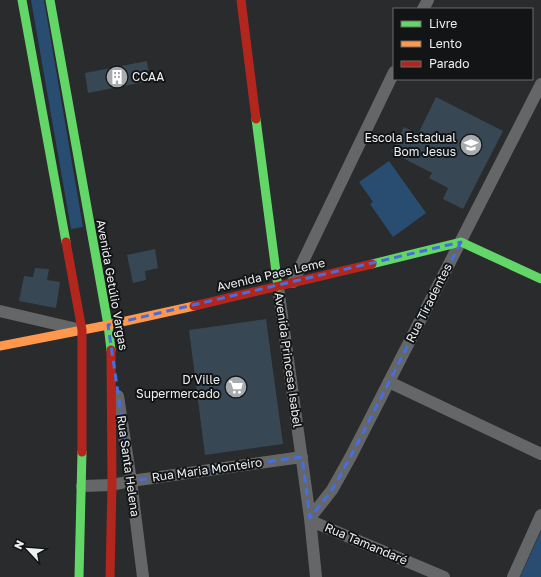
<svg xmlns="http://www.w3.org/2000/svg" width="541" height="577" viewBox="0 0 541 577" font-family="'Golos Text',sans-serif">
<rect width="100%" height="100%" fill="#292b2d"/>
<g fill="#284d70">
<path d="M31,0h13l39,227 -12,2z"/>
<path d="M389,161l37,52 -33,24 -23,-33 3,-2 -14,-20z"/>
<path d="M541,531v46h-21z"/>
</g>
<g fill="#374854">
<path d="M147,61l3,20 -62,12 -3,-20z"/>
<path d="M436,97l67,34 -40,78 -20,-10 5,-11 -19,-10 3,-5 -41,-21 13,-25 14,7z"/>
<path d="M155,249l3,19 -13,3 1,9 -13,3 -6,-28z"/>
<path d="M35,268l14,1 -2,11 13,2 -4,26 -37,-7 5,-25 9,1z"/>
<path d="M266,319l17,125 -78,11 -16,-125z"/>
</g>
<g fill="none" stroke-linecap="round" stroke-linejoin="round">
<g stroke="#646668" stroke-width="12">
<path d="M423,9l5,-9"/>
<path d="M293,282l101,-210"/>
<path d="M278,287l32,231 6,59"/>
<path d="M0,311l77,18"/>
<path d="M389,382l152,72"/>
<path d="M118,396l13,85 12,96"/>
<path d="M82,486l30,-1 19,-4 171,-24"/>
<path d="M310,518l22,-28 19,-34 190,-372"/>
<path d="M311,521l133,56"/>
<path d="M513,577l28,-62"/>
</g>
<g stroke="#63d668" stroke-width="9">
<path d="M22,0l44,242"/>
<path d="M50,0l58,325 3,25"/>
<path d="M256,119l22,168"/>
<path d="M372,264l89,-22 80,37"/>
<path d="M79,577l3,-125"/>
</g>
<path stroke="#ff974d" stroke-width="9" d="M0,346l108,-21 86,-19"/>
<g stroke="#b3261e" stroke-width="9">
<path d="M241,0l15,119"/>
<path d="M66,242l16,88v122"/>
<path d="M194,306l178,-42"/>
<path d="M110,577l2,-92 -1,-135"/>
</g>
</g>
<path fill="none" stroke="#476edd" stroke-width="3" stroke-dasharray="8 5" stroke-linejoin="round" d="M461,242l-110,214 -19,34 -22,28 -8,-61 -171,24 -23,-156z"/>
<defs>
<g id="building-disc" transform="scale(1.15)"><circle r="9.5" fill="#a8abad" stroke="#121415"/><path d="M-4-6H4V6H1V3H-1V6H-4ZM-2.5-4.3h1.7v1.8h-1.7ZM.8-4.3h1.7v1.8H.8ZM-2.5-1h1.7V.8h-1.7ZM.8-1h1.7V.8H.8Z" fill="#fff"/></g>
<g id="school-disc" transform="scale(1.15)"><circle r="9.5" fill="#a8abad" stroke="#121415"/><path d="M0-5L7-2L0 1L-7-2ZM-4 1L0 2.5L4 1V4Q0 6-4 4Z" fill="#fff"/></g>
<g id="supermarket-disc" transform="scale(1.15)"><circle r="9.5" fill="#a8abad" stroke="#121415"/><path d="M-6-5.5h2.5l.6 2H6L4.5 2H-2.5L-4.4-4H-6ZM-1.5 3.2a1.3 1.3 0 1 0 .1 0ZM3 3.2a1.3 1.3 0 1 0 .1 0Z" fill="#fff"/></g>
</defs>
<g fill-rule="evenodd">
<use href="#building-disc" x="117" y="77"/>
<use href="#school-disc" x="471" y="145"/>
<use href="#supermarket-disc" x="236" y="387"/>
</g>
<g text-anchor="middle" stroke-width="4" stroke-linejoin="round" paint-order="stroke">
<g font-size="12" fill="#edf0f2" stroke="#121415" text-anchor="end">
<text x="132" y="81" text-anchor="start">CCAA</text>
<text x="456" y="142">Escola Estadual<tspan x="456" dy="14">Bom Jesus</tspan></text>
<text x="220" y="384">D’Ville<tspan x="220" dy="14">Supermercado</tspan></text>
</g>
<g font-size="12" fill="#edf0f2" stroke="#121415">
<text transform="translate(271 275) rotate(-13)" y="4">Avenida Paes Leme</text>
<text transform="translate(112 285) rotate(80)" y="4">Avenida Getúlio Vargas</text>
<text transform="translate(429 303) rotate(-63)" y="4">Rua Tiradentes</text>
<text transform="translate(288 360) rotate(82)" y="4">Avenida Princesa Isabel</text>
<text transform="translate(128 466) rotate(82)" y="4">Rua Santa Helena</text>
<text transform="translate(207 470) rotate(-8)" y="4">Rua Maria Monteiro</text>
<text transform="translate(366 544) rotate(23)" y="4">Rua Tamandaré</text>
</g>
</g>
<rect x="393" y="8" width="140" height="72" fill="#121415" stroke="#6a6c6d"/>
<rect x="401" y="21" width="20" height="6" fill="#63d668" stroke="#6a6c6d"/>
<text x="429" y="28" font-size="12" fill="#edf0f2">Livre</text>
<rect x="401" y="41" width="20" height="6" fill="#ff974d" stroke="#6a6c6d"/>
<text x="429" y="48" font-size="12" fill="#edf0f2">Lento</text>
<rect x="401" y="61" width="20" height="6" fill="#b3261e" stroke="#6a6c6d"/>
<text x="429" y="68" font-size="12" fill="#edf0f2">Parado</text>
<g transform="translate(28 549) rotate(296)" stroke="#121415" stroke-width="3" paint-order="stroke">
<path d="M0-3L7 15L0 10L-7 15Z" fill="#edf0f2"/>
<text y="-6" font-size="11" font-weight="bold" text-anchor="middle" fill="#edf0f2">N</text>
</g>
</svg>
